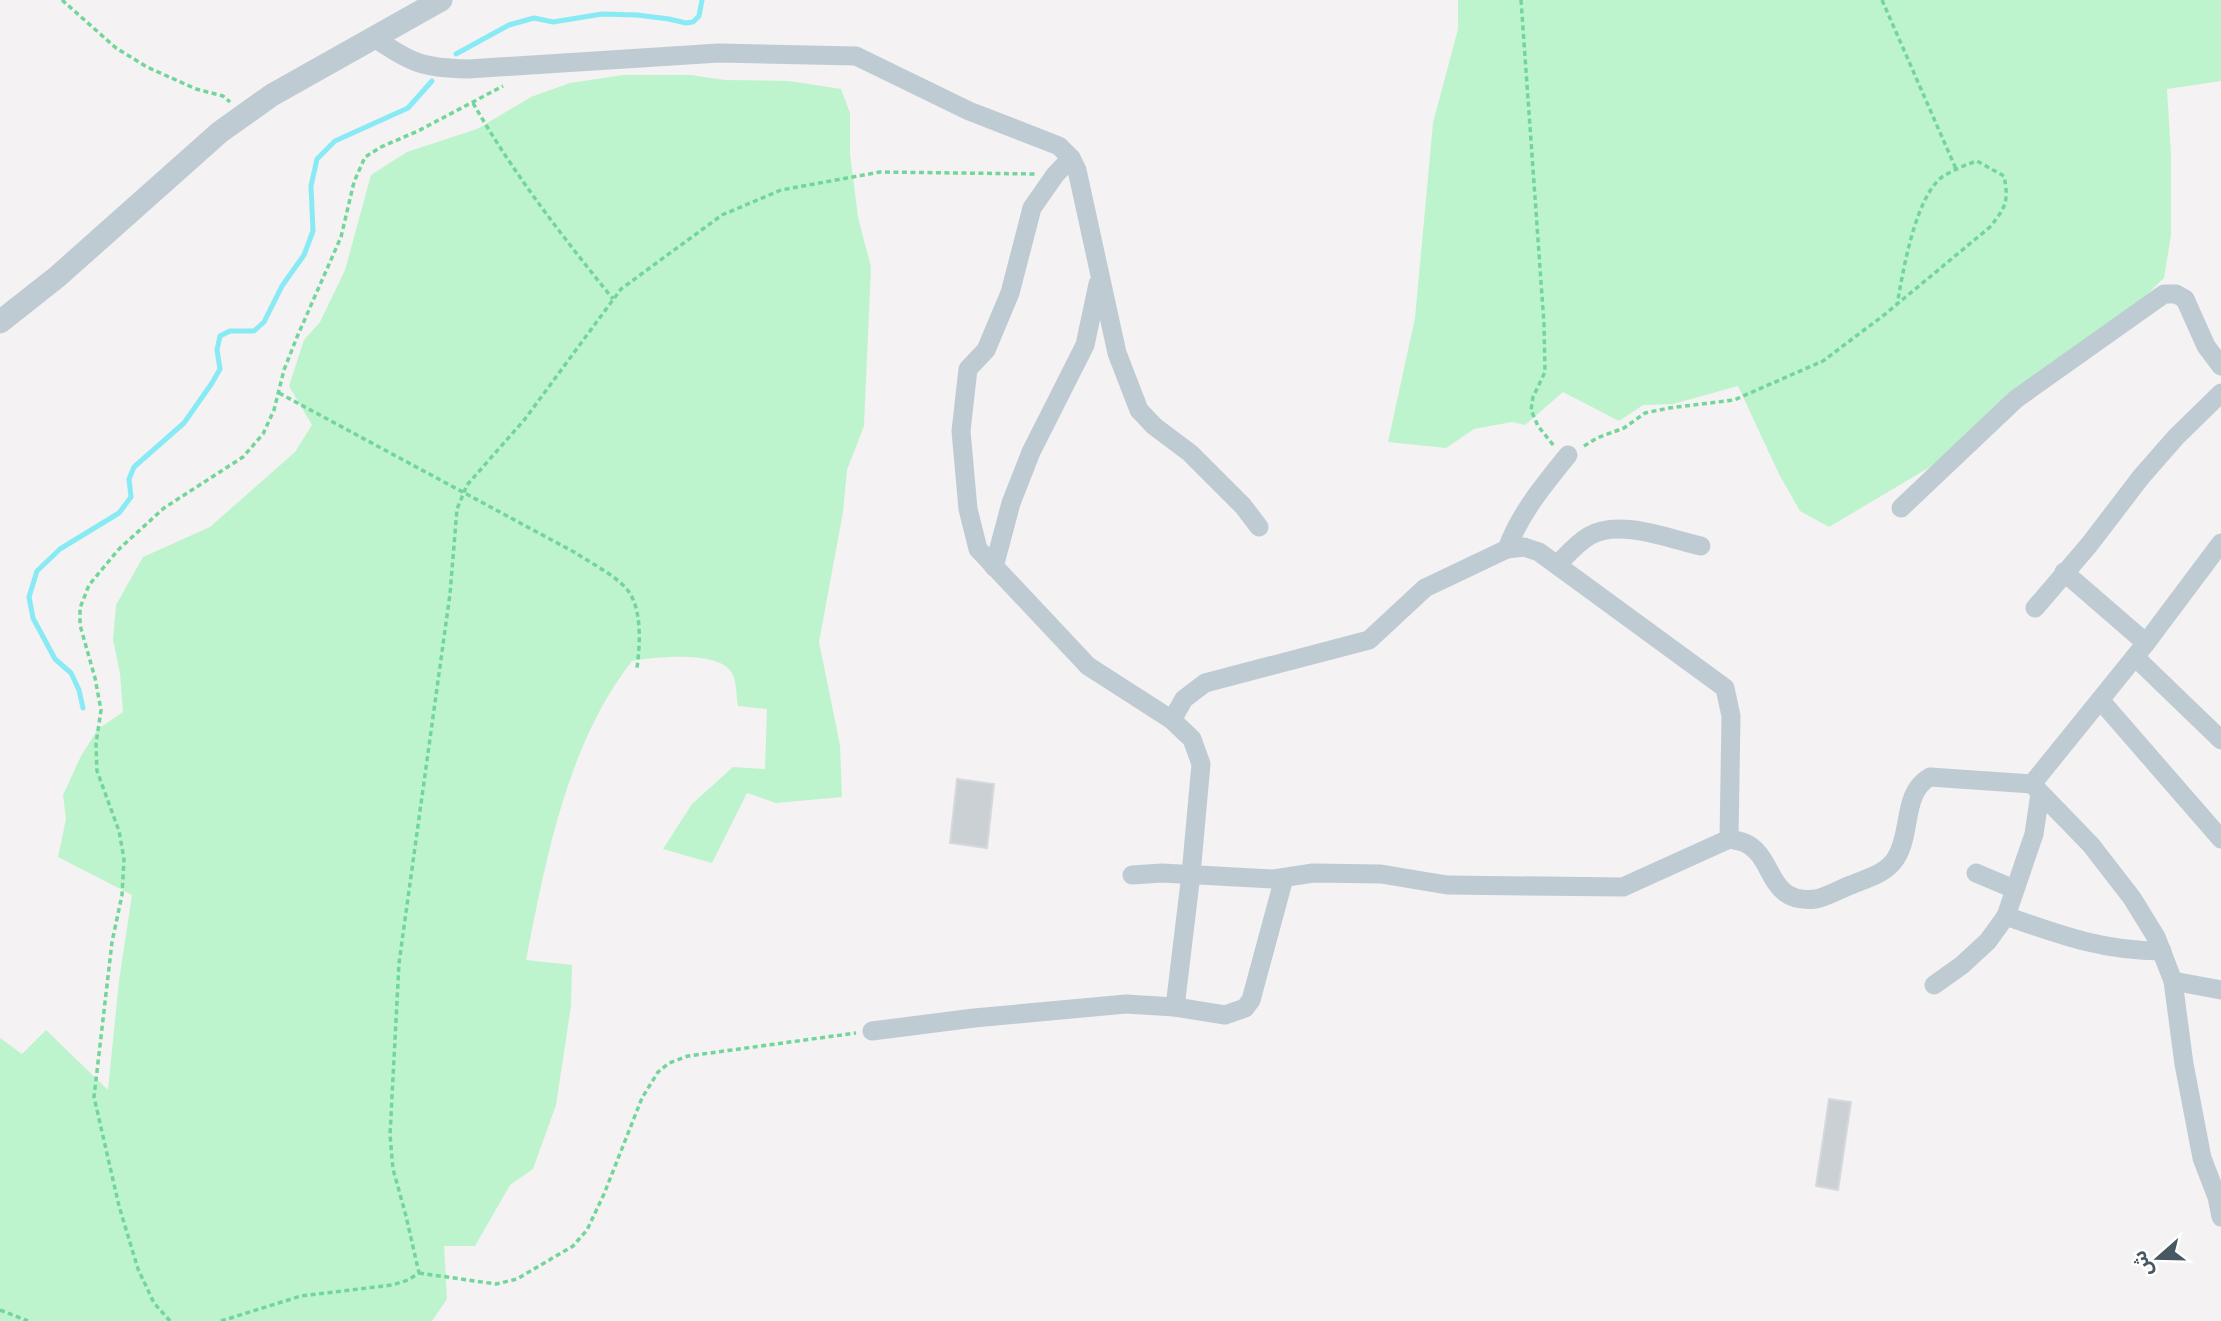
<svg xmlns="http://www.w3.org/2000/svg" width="2221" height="1321" viewBox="0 0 2221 1321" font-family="'Space Grotesk','Noto Sans Arabic',sans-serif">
<rect width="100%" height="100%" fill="#f4f2f2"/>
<g fill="#bef4cd">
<path d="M1458,0h763v81l-54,8 4,65v81l-7,43 -32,31 -93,63 -109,95 -101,60 -29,-16 -21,-37 -41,-88 -65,18 -30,1 -24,16 -56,-29 -38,33 -13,-3 -38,7 -28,19 -58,-6 27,-124 18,-195 25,-94z"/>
<path d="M623,75h67l35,5 64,1 52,8 9,24v41l8,63 13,50 -7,159 -17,44 -4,42 -24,130 21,103 2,52 -66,6 -29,-10 -35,70 -49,-14 29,-45 41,-37 32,2 2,-60 -29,-3c-2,-9 -1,-24 -6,-33 -13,-23 -78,-16 -100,-12 -65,83 -86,198 -106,299l46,5 -1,41 -15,99 -23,64 -23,16 -35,61h-31l3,53 -15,22h-432v-283l22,16 24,-24 62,60 11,-109 13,-86 -74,-38 8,-38 -3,-24 18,-39 17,-27 25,-17 -3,-39 -7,-33 3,-35 27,-48 67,-30 85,-75 17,-27 -23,-39 15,-46 16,-18 25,-52 26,-95 36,-23 70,-23 54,-32 39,-14z"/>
</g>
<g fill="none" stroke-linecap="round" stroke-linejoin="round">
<g stroke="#87eaf5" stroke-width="5">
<path d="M456,54l53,-29 25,-7 19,4 49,-8 35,1 32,4 17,4 7,-1 6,-6 3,-16"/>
<path d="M83,708l-4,-18 -8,-17 -16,-14 -22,-41 -4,-21 8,-26 23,-22 59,-36 12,-16 -2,-18 5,-12 50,-44 28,-40 8,-14 -3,-19 3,-14 10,-5h24l10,-9 18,-36 22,-31 9,-24 -2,-45 6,-27 18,-18 73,-33 24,-27"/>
</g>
</g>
<g fill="#cbd0d5" stroke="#d5d9de" stroke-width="2">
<path d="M957,779l37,5 -7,64 -37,-5z"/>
<path d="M1829,1099l22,3 -13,88 -22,-4z"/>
</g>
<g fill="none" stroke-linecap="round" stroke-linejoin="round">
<g stroke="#72d69a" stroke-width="3.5" stroke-dasharray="5 3.5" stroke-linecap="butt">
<path d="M62,0l54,48 31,19 49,22 27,7 7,6"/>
<path d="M1521,0l23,324 1,48 -12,25 -2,13 7,16 16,20"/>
<path d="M1882,0l74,169"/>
<path d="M473,103c40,70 89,133 140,196"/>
<path d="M279,393l295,159c17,11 37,21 51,35 18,19 15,57 12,81"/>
<path d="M1584,446l13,-8 27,-10 21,-15 24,-5 65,-8 89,-39 61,-46 106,-88c16,-20 19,-26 14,-51l-27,-15c-12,4 -24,9 -35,16 -27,21 -39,94 -45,128"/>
<path d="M419,1273l77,11 21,-5 56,-33 14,-16 17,-36 38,-96 16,-26 11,-9 19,-7 168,-23"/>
<path d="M0,1310l28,11"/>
<path d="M170,1321l-16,-18 -16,-34 -19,-63 -25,-109 18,-155 10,-47 2,-36 -5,-28 -22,-60 -1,-27 5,-34 -6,-32 -15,-53v-17l9,-23 30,-36 45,-41 79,-51 20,-23 11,-24 10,-40 13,-33 44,-100 13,-55 11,-25 16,-10 37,-16 85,-45"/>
<path d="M221,1321l80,-25 91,-11 16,-5 11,-7 -13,-57 -13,-47 -3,-34 9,-172 51,-369 7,-85 10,-24 58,-66 96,-130 101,-74 59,-25 99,-18 156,2"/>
</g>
<g stroke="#bfcbd3" stroke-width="19">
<path d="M374,38c39,25 47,30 94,31l251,-16 137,3 113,55 90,35 12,12 6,12 40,183 22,57 15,16 36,27 53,53 16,21"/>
<path d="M1071,158l-16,17 -23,33 -22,85 -24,57 -18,19 -7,62 7,78 10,40 110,117 84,54 20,19 9,25 -10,110 -16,133"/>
<path d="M1901,508l115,-109 148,-105h12l9,5 21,47 15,20"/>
<path d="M2221,543l-75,100 -114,141 59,61 41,53 24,39 17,44 11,83 18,94 15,39 4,20"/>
<path d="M1507,549c13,-36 37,-64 61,-94"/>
<path d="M1557,565c10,-10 20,-22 32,-29 29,-18 81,3 112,10"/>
<path d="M994,567l17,-64 20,-51 54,-107 13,-61"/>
<path d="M2064,572l82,71"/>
<path d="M2035,608l54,-63 52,-68 35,-40 45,-44"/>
<path d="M2135,657l86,83"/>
<path d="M2101,701l120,138"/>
<path d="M1172,720l12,-21 21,-16 164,-43 56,-52 82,-39 17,-2 15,5 186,136 6,28 -2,123"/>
<path d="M1976,873l38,16"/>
<path d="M1132,875l30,-2 112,6 39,-6 68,1 66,11 176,2 106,-48c5,1 11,2 16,4 31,14 21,62 71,56 11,-2 24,-10 35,-14 16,-7 35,-11 45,-27 16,-25 6,-66 34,-81l102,7"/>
<path d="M2006,916c54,19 97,35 156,35"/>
<path d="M2173,981l48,9"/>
<path d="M1934,985l28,-20 26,-24 18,-25 28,-82 6,-40"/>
<path d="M872,1031l102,-13 152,-14 49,3 50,8 20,-7 6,-8 33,-122"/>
</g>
<path stroke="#bfcbd3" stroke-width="23" d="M0,322l57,-45 163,-145 52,-37 169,-95"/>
</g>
<g transform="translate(2158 1258) rotate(250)" stroke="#ffffff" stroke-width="5" paint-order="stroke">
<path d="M0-5L12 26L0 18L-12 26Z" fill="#475862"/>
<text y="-10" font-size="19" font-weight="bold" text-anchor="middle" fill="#475862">ش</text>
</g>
</svg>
